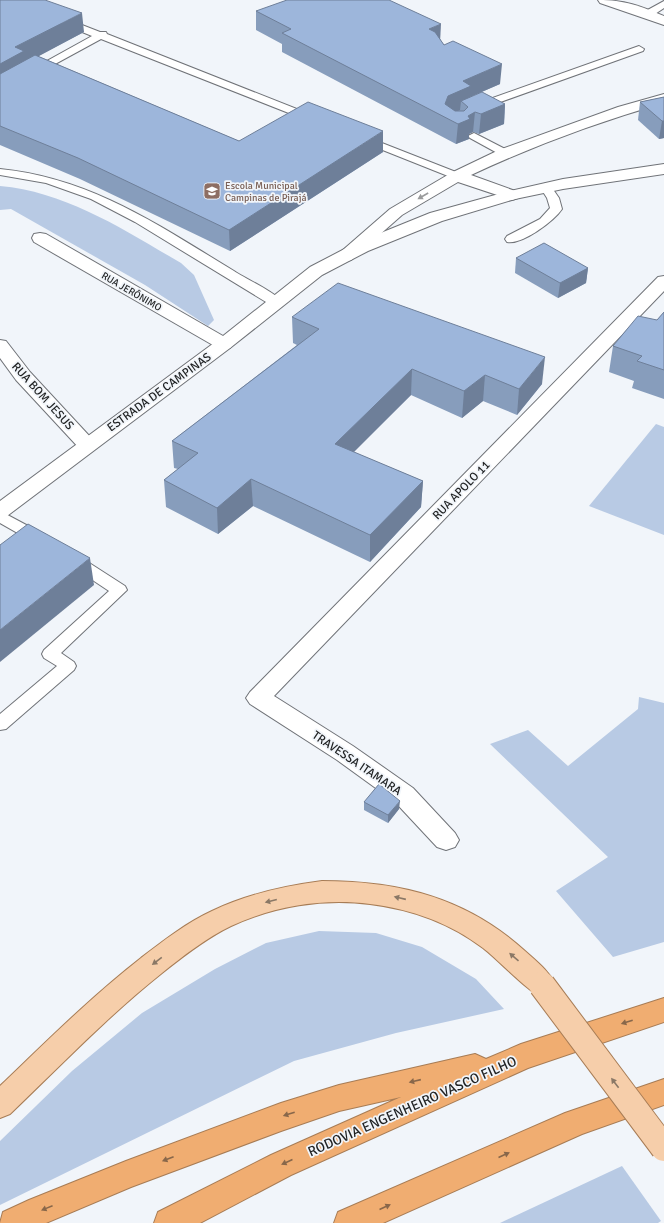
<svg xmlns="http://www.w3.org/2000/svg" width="664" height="1223" viewBox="0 0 664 1223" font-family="Signika,sans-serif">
<rect width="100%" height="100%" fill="#f1f5fa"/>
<g fill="#b8cae4">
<path d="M0,186c67,6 124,44 181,77l13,12 20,45 -6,6 -63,-41 -134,-76 -11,1z"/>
<path d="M656,424l8,3v108l-75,-29z"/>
<path d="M639,697l25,6v239l-51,15 -57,-66 52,-34 -118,-113 38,-14 40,36 70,-57z"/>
<path d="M319,931l57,2 46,14 54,32 28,30 -108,24 -102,28 -294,144v-64l72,-70 70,-58 73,-44 51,-26z"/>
<path d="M622,1166l39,55 -3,2h-158z"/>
</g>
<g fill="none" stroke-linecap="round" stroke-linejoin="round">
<g stroke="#707378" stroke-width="2">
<g id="lane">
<path d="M664,1v7l-12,8h-8l-1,-2 1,-2z"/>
<path d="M64,18l36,14h6l1,2 210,83 2,2 -6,3 -4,-1 -208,-82 -101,55v-7l92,-51 -32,-13 -1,-2z"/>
<path d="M639,46l5,3 -1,2 -162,58h-8l-1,-2 1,-2z"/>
<path d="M474,133l35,18 2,2 -6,3 -4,-1 -31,-17 -2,-2z"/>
<path d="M364,136l97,38 2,2 -2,2h-8l-93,-37 -2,-2z"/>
<path d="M0,169c91,9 158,56 234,102 10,7 43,22 48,31l-6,4 -5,-1 -136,-83 -44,-23 -45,-16 -46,-8z"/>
<path d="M546,183l4,2 9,13 3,11c-8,12 -40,36 -55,33l-2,-3 2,-3 33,-17 10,-11 -3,-10 -7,-11z"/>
<path d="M0,511l45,24 3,4 -3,4 -5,1 -5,-1 -35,-20z"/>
<path d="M75,556l5,1 45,29 2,4 -66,63 13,9 2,4 -2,4 -68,59 -6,1v-16l57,-48 -13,-8 -2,-4 2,-4 65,-59 -39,-26 -3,-4 3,-4z"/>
</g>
</g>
<g stroke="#707378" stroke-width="2">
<g id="street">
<path d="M664,94v9c-66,19 -131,43 -193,72l47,17 2,3 -2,3 -6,2 -54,-18 -56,33 -51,45 -6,1 -6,-1 -3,-4 54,-47 61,-36 48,-23 119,-43z"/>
<path d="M40,233l6,1 184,106 3,4 -3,4 -6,1 -6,-1 -184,-106 -2,-4 2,-4z"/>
<path d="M664,276v15l-390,405 79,50 60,42 42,45 4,7 -4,7 -9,3 -9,-3 -42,-45 -58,-42 -87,-56 -4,-6 4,-6 408,-415z"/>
<path d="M0,340l6,1 24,31 64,69 3,4 -3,4 -7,2 -7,-2 -64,-69 -16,-22z"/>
</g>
</g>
<g stroke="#707378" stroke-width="2">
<g id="secondary">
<path d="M598,0c27,0 42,6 66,16v9l-64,-22z"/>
<path d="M664,164v10l-101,15 -48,10 -73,22 -74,30 -46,24 -92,73 -223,168 -7,2v-17l218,-161 92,-73 46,-24 74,-30 76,-21 57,-13z"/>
</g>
</g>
<g stroke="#a77c55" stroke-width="2">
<path id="primary" d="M322,881c78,0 145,17 203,70 11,10 24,20 31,34l-4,8c-3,1 -7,4 -10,4 -8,0 -48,-41 -59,-49 -33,-25 -72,-39 -113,-44 -47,-6 -96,2 -139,22 -25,12 -48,30 -69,47 -54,43 -102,93 -152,141l-10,4v-32c46,-44 91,-89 141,-128 22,-17 45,-35 71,-47 35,-17 72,-25 110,-30z"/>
</g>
<g stroke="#a77c55" stroke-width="2">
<g id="highway">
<path d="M664,998v24l-136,46 -237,107 -91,48h-46l4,-11 113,-57 130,-58 -62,14 -58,20 -150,56 -85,36h-46l3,-11 26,-12 97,-39 155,-58 58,-18 136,-31 11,5 35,-15z"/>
<path d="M664,1079v26l-82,29 -199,89h-49l4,-11 227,-99z"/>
</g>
</g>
<use href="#lane" fill="#fff" fill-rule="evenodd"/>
<use href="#street" fill="#fff" fill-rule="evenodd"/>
<use href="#secondary" fill="#fff" fill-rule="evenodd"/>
<use href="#primary" fill="#f6ceaa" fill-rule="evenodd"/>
<use href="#highway" fill="#f0ad71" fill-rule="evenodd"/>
<g stroke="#a77c55" stroke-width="28" stroke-linecap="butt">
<path id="primary-bridge" d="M542,985l122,163"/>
</g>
<use href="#primary-bridge" stroke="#f6ceaa" stroke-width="26"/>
</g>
<g fill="#879dbc">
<path d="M0,0l84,32 -46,24 201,85 144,11 -153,99 -150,-72 -80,-34z"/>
<path d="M256,11l184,28 4,6 56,39 -30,13 35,7 -1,20 -25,10 -6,-2 -4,2v5l-13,5 -174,-92v-8l-26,-14z"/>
<path d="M664,97v41l-5,1 -21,-19 2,-18z"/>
<path d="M516,258l72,10 -2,15 -28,15 -43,-25z"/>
<path d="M664,312v87l-32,-11 2,-7 -25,-9 4,-26 44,-26z"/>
<path d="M292,317l250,67 -25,31 -34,-14 -21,17 -51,-23 -58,57 70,29 -2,26 -51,55 -117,-56 -35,28 -52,-27 -2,-27 14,-11 -4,-1 -2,-27 125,-96 -4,-2z"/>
<path d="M364,802l35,7 -11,14 -24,-13z"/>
</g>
<g fill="#6e7f99">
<path d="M82,13l2,19 -58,31 -26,22v-21l15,-17z"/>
<path d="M441,24l-1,19 -11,-14z"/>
<path d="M502,64l-2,20 -30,13v8l-9,-4 -1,9 -13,6 -2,-12 3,-8 15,-15z"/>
<path d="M505,104l-1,20 -25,10 2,-20z"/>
<path d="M475,112l-2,20 -4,2v5l-13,5 2,-20 10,-8z"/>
<path d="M662,121h2v17l-5,1z"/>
<path d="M383,131v21l-153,99 -1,-21z"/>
<path d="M588,268l-2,15 -28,15 2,-15z"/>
<path d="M545,357l-3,27 -25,31 2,-26z"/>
<path d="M412,369l-1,26 -76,76v-27z"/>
<path d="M485,375l-2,26 -21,17 2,-27z"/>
<path d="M251,479l2,27 -35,28 -1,-26z"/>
<path d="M423,481l-2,26 -51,55v-27z"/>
<path d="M90,558l4,27 -94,77v-32z"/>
<path d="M400,801l-1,8 -11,14v-8z"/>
</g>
<g fill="#9db6db" stroke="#6e7f99">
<path d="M0,0h45l37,13 -67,34 9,4 -24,13z"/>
<path d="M287,0h102l52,24 -12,5 6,3 9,13 9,-4 49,23 -39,17 8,5 -23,10 -3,8 10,7h9l4,-4 -7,-6 21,-9 23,12 -24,10 -6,-2 -7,4 2,3 -12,5 -176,-91 9,-4 -35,-18z"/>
<path d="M35,55l204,86 69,-39 75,29 -154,99 -151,-72 -78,-32v-52z"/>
<path d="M664,97v24h-2l-22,-19z"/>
<path d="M544,243l44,25 -28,15 -44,-25z"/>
<path d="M338,283l207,74 -26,32 -34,-14 -21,16 -52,-22 -77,75 88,37 -53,54 -119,-56 -34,29 -53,-28 34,-27 -26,-12 147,-112 -27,-12z"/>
<path d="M664,312v58l-27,-9 5,-5 -29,-10 25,-30 19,4z"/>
<path d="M28,524l62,34 -90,72v-85z"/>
<path d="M379,784l21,17 -12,14 -24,-13z"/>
</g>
<defs><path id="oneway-solid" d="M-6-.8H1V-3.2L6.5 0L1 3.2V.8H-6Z"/></defs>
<use fill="#9a9b9c" href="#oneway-solid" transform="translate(423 196) rotate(150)"/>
<g fill="#8a7866">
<use href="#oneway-solid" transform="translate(400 898) rotate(-167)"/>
<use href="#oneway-solid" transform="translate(271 901) rotate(166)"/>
<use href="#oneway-solid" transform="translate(514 957) rotate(-139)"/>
<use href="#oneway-solid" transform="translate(157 961) rotate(143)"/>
<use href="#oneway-solid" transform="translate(615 1083) rotate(-127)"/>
</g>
<g fill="#88674a">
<use href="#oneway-solid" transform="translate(627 1022) rotate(162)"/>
<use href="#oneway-solid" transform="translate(415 1081) rotate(167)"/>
<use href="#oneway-solid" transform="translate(289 1114) rotate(162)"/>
<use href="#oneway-solid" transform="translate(504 1155) rotate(-24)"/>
<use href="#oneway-solid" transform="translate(168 1159) rotate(159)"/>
<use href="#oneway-solid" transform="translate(287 1162) rotate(156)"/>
<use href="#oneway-solid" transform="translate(385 1207) rotate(-24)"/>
<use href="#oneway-solid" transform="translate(47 1208) rotate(158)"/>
</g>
<defs>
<g id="school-square" transform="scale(0.9)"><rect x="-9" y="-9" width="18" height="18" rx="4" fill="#8d6e63" stroke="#f1f5fa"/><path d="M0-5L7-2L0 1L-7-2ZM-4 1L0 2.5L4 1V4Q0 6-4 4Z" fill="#fff"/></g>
</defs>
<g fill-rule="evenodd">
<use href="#school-square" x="212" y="191"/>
</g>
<g text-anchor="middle" stroke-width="3.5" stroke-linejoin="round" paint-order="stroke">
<g font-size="10" fill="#785e54" stroke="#f1f5fa" text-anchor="start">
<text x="225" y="189">Escola Municipal<tspan x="225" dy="12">Campinas de Pirajá</tspan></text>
</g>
<g font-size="10" fill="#1f2122" stroke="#f1f5fa">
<text transform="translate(132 291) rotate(30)" y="4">RUA JERÔNIMO</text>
</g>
<g font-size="12" fill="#1f2122" stroke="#f1f5fa">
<text transform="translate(159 392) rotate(-36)" y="4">ESTRADA DE CAMPINAS</text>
<text transform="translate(43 396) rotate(48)" y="4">RUA BOM JESUS</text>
<text transform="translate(461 490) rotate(-46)" y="4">RUA APOLO 11</text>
<text transform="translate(357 763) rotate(34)" y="4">TRAVESSA ITAMARA</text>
</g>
<g font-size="14" fill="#1f2122" stroke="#f1f5fa">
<text transform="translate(412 1106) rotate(-24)" y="5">RODOVIA ENGENHEIRO VASCO FILHO</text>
</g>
</g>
</svg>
